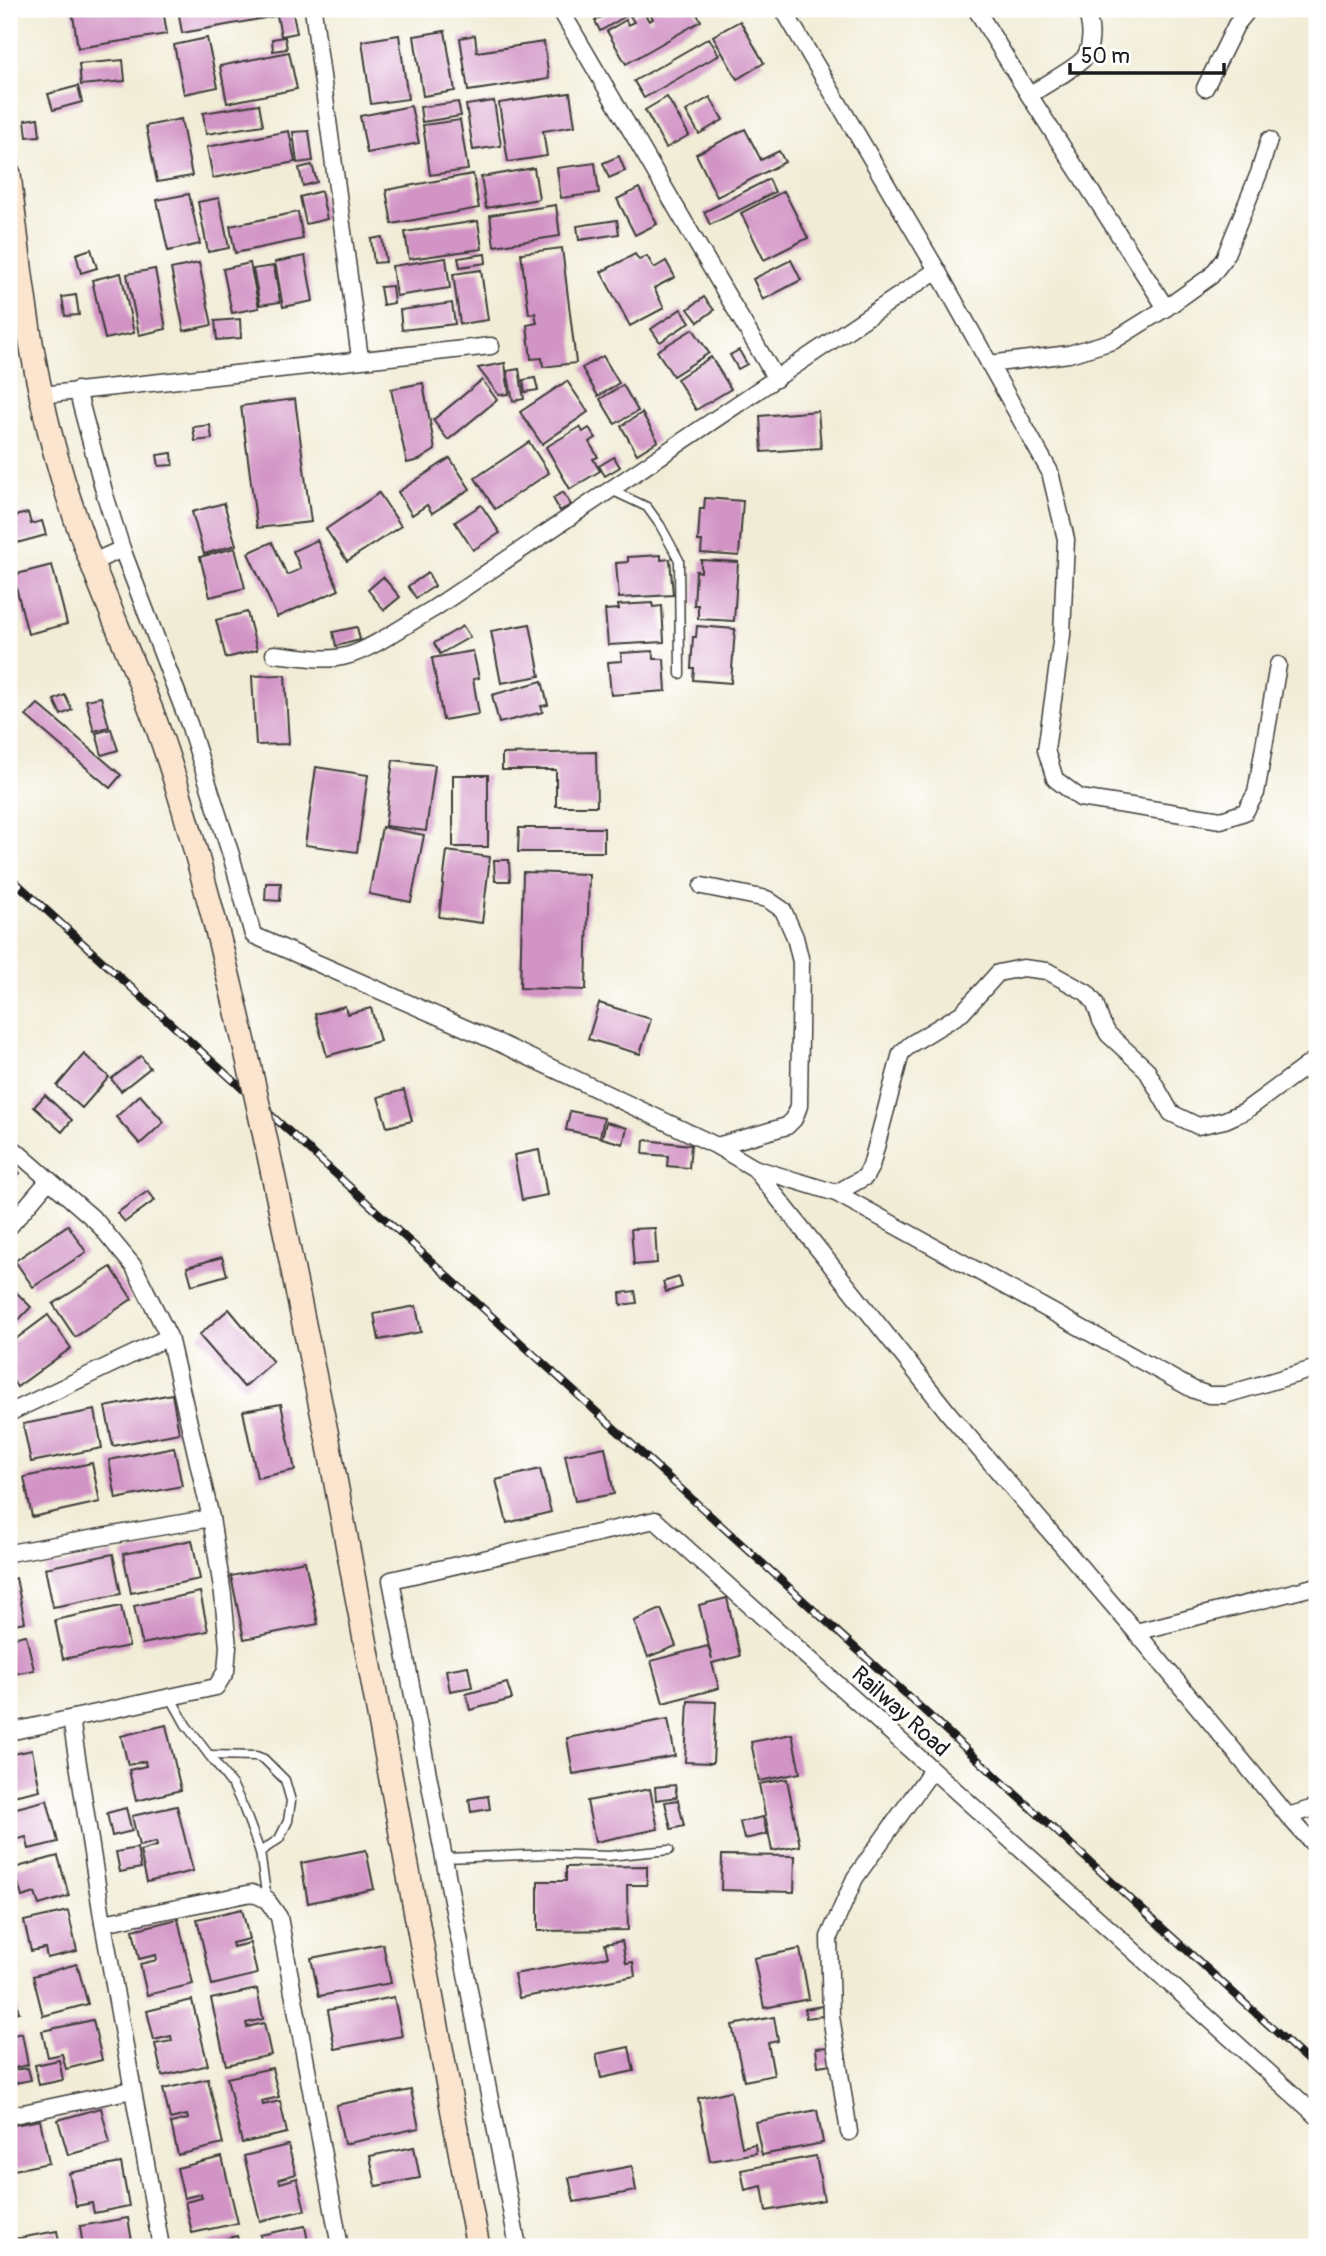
<svg xmlns="http://www.w3.org/2000/svg" width="1326" height="2256" viewBox="0 0 1326 2256" font-family="Pangolin,sans-serif">
<rect width="100%" height="100%" fill="#fff"/>
<filter id="ink" filterUnits="userSpaceOnUse"><feTurbulence type="fractalNoise" baseFrequency=".0143" numOctaves="2"/><feDisplacementMap in="SourceGraphic" scale="14" xChannelSelector="R" yChannelSelector="G"/><feConvolveMatrix kernelMatrix="1 2 1 2 8 2 1 2 1" color-interpolation-filters="sRGB"/></filter>
<filter id="wash" filterUnits="userSpaceOnUse"><feTurbulence type="fractalNoise" baseFrequency=".00686" numOctaves="4" result="noise"/><feDisplacementMap in="SourceGraphic" scale="28" xChannelSelector="R" yChannelSelector="G"/><feGaussianBlur stdDeviation="1.57" result="paint"/><feColorMatrix in="noise" values="0 0 0 0 0 0 0 0 0 0 0 0 0 0 0 0 0 1.4 0 .05"/><feComposite in="paint" operator="in"/></filter>
<g filter="url(#wash)">
<rect width="100%" height="100%" fill="#f1ecd6"/>
<g id="blocks">
<g fill="#d293c5">
<path d="M72,9h91l4,25 -89,14z"/>
<path d="M178,9h96l2,7 -94,17z"/>
<path d="M281,9h11l5,24 -16,3 -5,-26z"/>
<path d="M615,9h23l-38,22 -5,-10z"/>
<path d="M648,9h46l7,12 -75,43 -19,-33 19,-11 2,5 6,-3 -4,-6 12,-6 7,11 4,-2z"/>
<path d="M740,21l24,42 -27,16 -24,-43z"/>
<path d="M445,31l10,60 -32,5 -9,-60z"/>
<path d="M399,35l9,64 -37,5 -9,-63z"/>
<path d="M475,35l2,17 67,-10 5,37 -81,12 -8,-53z"/>
<path d="M285,37l2,12 -14,2 -1,-12z"/>
<path d="M207,38l11,49 -34,7 -10,-49z"/>
<path d="M709,38l10,17 -75,43 -10,-17z"/>
<path d="M289,52l8,37 -70,14 -7,-37z"/>
<path d="M123,60l2,21 -44,4 -2,-21z"/>
<path d="M78,86l4,16 -29,8 -5,-16z"/>
<path d="M570,93l5,33 -32,5 4,25 -39,6 -9,-59z"/>
<path d="M667,97l22,38 -23,13 -21,-38z"/>
<path d="M710,97l13,23 -24,14 -13,-23z"/>
<path d="M494,101l7,45 -28,4 -7,-45z"/>
<path d="M458,102l3,14 -39,6 -2,-15z"/>
<path d="M259,104l4,21 -57,9 -3,-21z"/>
<path d="M411,106l8,37 -52,10 -7,-37z"/>
<path d="M38,118l2,18 -13,1 -2,-17z"/>
<path d="M181,119l11,57 -35,6 -11,-56z"/>
<path d="M460,120l8,50 -38,5 -7,-50z"/>
<path d="M745,129l16,31 18,-9 6,11 -68,35 -21,-43z"/>
<path d="M289,131l6,31 -82,16 -6,-31z"/>
<path d="M309,131l4,30 -16,2 -4,-31z"/>
<path d="M619,156l6,15 -16,7 -6,-15z"/>
<path d="M595,163l4,30 -38,5 -4,-30z"/>
<path d="M312,165l5,17 -14,4 -4,-18z"/>
<path d="M534,168l5,31 -53,9 -5,-31z"/>
<path d="M473,174l6,34 -87,16 -6,-34z"/>
<path d="M769,179l6,13 -65,33 -6,-13z"/>
<path d="M639,188l18,36 -22,11 -18,-36z"/>
<path d="M321,191l6,28 -21,5 -6,-27z"/>
<path d="M784,191l24,47 -44,22 -23,-47z"/>
<path d="M189,194l11,50 -32,7 -11,-51z"/>
<path d="M219,198l10,50 -21,4 -10,-50z"/>
<path d="M556,205l4,31 -66,10 -4,-31z"/>
<path d="M298,212l5,27 -68,14 -5,-27z"/>
<path d="M617,220l2,14 -40,6 -2,-14z"/>
<path d="M478,221l4,28 -73,10 -4,-27z"/>
<path d="M382,237l4,25 -12,1 -3,-24z"/>
<path d="M562,248l14,115 -33,4 -1,-9 -11,1 -4,-34 10,-2 -2,-10 -6,1 -8,-61z"/>
<path d="M91,249l6,19 -16,5 -5,-19z"/>
<path d="M485,254l1,9 -26,4 -2,-9z"/>
<path d="M635,254l4,6 8,-4 7,12 12,-7 9,16 -21,11 10,20 -34,18 -29,-54z"/>
<path d="M305,256l8,45 -30,6 -8,-45z"/>
<path d="M446,258l4,30 -54,8 -4,-30z"/>
<path d="M791,260l10,20 -38,20 -10,-21z"/>
<path d="M199,263l13,62 -28,6 -13,-62z"/>
<path d="M250,263l9,45 -27,5 -9,-44z"/>
<path d="M274,266l6,36 -20,3 -7,-36z"/>
<path d="M155,269l11,60 -27,6 -12,-61z"/>
<path d="M481,270l7,50 -28,4 -7,-50z"/>
<path d="M121,273l13,60 -29,6 -13,-59z"/>
<path d="M392,286l2,17 -11,2 -3,-18z"/>
<path d="M76,295l3,20 -14,1 -3,-19z"/>
<path d="M704,297l10,13 -16,12 -10,-13z"/>
<path d="M452,303l3,21 -53,6 -2,-20z"/>
<path d="M681,309l9,13 -30,20 -9,-13z"/>
<path d="M240,319l1,19 -24,2 -2,-19z"/>
<path d="M693,329l16,24 -36,23 -16,-25z"/>
<path d="M739,350l8,14 -9,5 -8,-14z"/>
<path d="M603,356l16,27 -21,13 -16,-28z"/>
<path d="M711,357l20,32 -35,21 -19,-31z"/>
<path d="M505,363l4,31 -10,1 -21,-27z"/>
<path d="M519,369l5,30 -11,2 -6,-30z"/>
<path d="M535,378l3,12 -13,2 -2,-12z"/>
<path d="M482,380l15,20 -49,40 -15,-20z"/>
<path d="M567,381l21,31 -46,32 -22,-32z"/>
<path d="M423,383l12,67 -16,10 -12,3 -16,-74z"/>
<path d="M623,385l15,26 -23,13 -15,-25z"/>
<path d="M295,399l16,123 -54,6 -16,-122z"/>
<path d="M818,411l3,37 -59,4 -2,-36z"/>
<path d="M642,413l16,28 -21,13 -16,-28z"/>
<path d="M210,425l2,14 -17,2 -2,-14z"/>
<path d="M580,427l3,5 6,-4 7,10 -7,4 9,15 -5,2 7,12 -30,18 -24,-42z"/>
<path d="M529,442l20,31 -54,36 -20,-31z"/>
<path d="M172,453l1,12 -14,1 -2,-11z"/>
<path d="M614,457l6,10 -15,9 -6,-10z"/>
<path d="M450,458l20,31 -38,24 -5,-8 -15,10 -14,-23z"/>
<path d="M563,492l8,13 -11,6 -7,-13z"/>
<path d="M379,493l22,33 -54,35 -21,-32z"/>
<path d="M705,498l38,3 -4,55 -38,-3 1,-12h-4l2,-32h4z"/>
<path d="M224,503l12,42 -32,9 -12,-42z"/>
<path d="M481,505l19,28 -27,17 -18,-28z"/>
<path d="M28,513l3,11 11,-3 4,14 -29,8 -7,-26z"/>
<path d="M317,540l22,50 -62,27 -29,-64 24,-11 15,33 14,-6 -8,-18z"/>
<path d="M235,548l10,40 -35,9 -10,-40z"/>
<path d="M661,555v5l9,-1 3,36 -54,3 -3,-35 12,-1v-5z"/>
<path d="M701,560l37,2 -4,59 -36,-2v-14h-4l2,-34 5,1z"/>
<path d="M52,565l15,59 -39,10 -15,-59z"/>
<path d="M428,573l7,13 -19,12 -8,-12z"/>
<path d="M383,577l17,20 -16,13 -16,-20z"/>
<path d="M652,603l1,4 9,-1 2,36 -56,3 -3,-35 14,-1 -1,-4z"/>
<path d="M247,612l10,38 -31,8 -10,-38z"/>
<path d="M530,624l10,52 -39,7 -10,-52z"/>
<path d="M463,626l7,11 -30,17 -6,-11z"/>
<path d="M697,626l38,3 -4,54 -38,-3 1,-12h-3l2,-31h3z"/>
<path d="M357,627l3,13 -24,6 -3,-14z"/>
<path d="M473,651l6,27 -6,1 6,35 -36,6 -11,-62z"/>
<path d="M653,651l1,8h10l2,32 -55,4 -3,-33 14,-1 -1,-8z"/>
<path d="M285,675l4,69 -33,1 -4,-69z"/>
<path d="M542,681l6,24 -7,1 2,6 -44,11 -7,-28z"/>
<path d="M65,695l7,15 -11,5 -7,-15z"/>
<path d="M101,697l8,30 -15,4 -8,-31z"/>
<path d="M38,704l83,71 -11,13 -84,-72z"/>
<path d="M111,729l7,21 -16,5 -6,-22z"/>
<path d="M596,752l1,54h-41v-36h-54v-16z"/>
<path d="M393,760l42,5 -9,66 -41,-5z"/>
<path d="M316,767l52,8 -11,77 -52,-7z"/>
<rect x="453" y="775" width="35" height="72"/>
<path d="M382,827l42,8 -13,67 -42,-8z"/>
<path d="M519,828h85v24h-86z"/>
<path d="M447,851l43,6 -8,66 -43,-6z"/>
<path d="M494,860h15l1,21h-15z"/>
<path d="M523,872l66,2 -3,116 -66,-2z"/>
<path d="M266,883h15l-1,18 -15,-1z"/>
<path d="M599,1003l52,16 -11,35 -52,-15z"/>
<path d="M345,1006l2,8 24,-6 9,33 -53,15 -12,-42z"/>
<path d="M84,1054l25,23 -27,31 -25,-22z"/>
<path d="M141,1056l9,12 -29,23 -10,-12z"/>
<path d="M404,1090l8,31 -25,6 -9,-30z"/>
<path d="M45,1095l27,25 -10,12 -28,-25z"/>
<path d="M140,1095l24,27 -24,22 -24,-27z"/>
<path d="M570,1111l34,7 -4,19 -34,-7z"/>
<path d="M606,1122l21,6 -4,16 -21,-6z"/>
<path d="M644,1140l47,5 -2,23 -22,-2 1,-10 -25,-2z"/>
<path d="M539,1150l8,45 -25,5 -8,-45z"/>
<path d="M9,1163l11,10 -11,13z"/>
<path d="M148,1191l7,9 -30,22 -8,-9z"/>
<path d="M68,1225l18,27 -53,35 -18,-26z"/>
<path d="M655,1228l2,35 -23,2 -3,-36z"/>
<path d="M222,1257l5,18 -35,10 -5,-18z"/>
<path d="M111,1267l21,32 -57,38 -22,-33z"/>
<path d="M679,1277l3,10 -16,5 -3,-10z"/>
<path d="M9,1285l22,22 -22,23z"/>
<path d="M635,1291l2,12 -16,2 -1,-12z"/>
<path d="M416,1306l5,26 -42,8 -5,-26z"/>
<path d="M229,1309l44,53 -29,25 -45,-52z"/>
<path d="M48,1315l23,33 -54,39 -8,-12v-31z"/>
<path d="M172,1394l7,39 -66,13 -8,-39z"/>
<path d="M281,1404l14,66 -38,8 -14,-67z"/>
<path d="M95,1410l7,38 -71,14 -8,-38z"/>
<path d="M174,1447l8,39 -66,13 -7,-39z"/>
<path d="M605,1447l9,47 -39,7 -10,-46z"/>
<path d="M92,1463l8,39 -68,15 -8,-40z"/>
<path d="M540,1469l11,43 -44,11 -11,-43z"/>
<path d="M192,1540l8,39 -69,14 -8,-39z"/>
<path d="M113,1554l8,40 -68,13 -8,-39z"/>
<path d="M305,1561l13,63 -74,15 -13,-63z"/>
<path d="M16,1578l9,44 -16,3v-45z"/>
<path d="M200,1592l8,39 -66,13 -8,-38z"/>
<path d="M727,1598l13,58 -28,7 7,25 -56,15 -12,-42 57,-15 4,13 -13,-54z"/>
<path d="M121,1606l8,40 -66,13 -8,-39z"/>
<path d="M661,1609l15,37 -28,11 -14,-36z"/>
<path d="M26,1635l8,35 -25,5v-37z"/>
<path d="M468,1666l4,21 -22,4 -4,-21z"/>
<path d="M507,1683l5,16 -42,11 -4,-16z"/>
<path d="M688,1701l28,1 -3,61 -28,-1z"/>
<path d="M668,1719l7,37 -102,18 -6,-36z"/>
<path d="M166,1725l15,65 -45,11 -7,-31 17,-4 -1,-5 -17,4 -7,-29z"/>
<path d="M792,1734l8,39 -41,8 -8,-39z"/>
<path d="M32,1750l8,40 -27,6 -2,-9h-2v-32z"/>
<path d="M787,1779l13,67 -28,5 -13,-67z"/>
<path d="M675,1785l2,12 -21,3 -1,-13z"/>
<path d="M650,1789l8,40 -63,13 -8,-41z"/>
<path d="M488,1796l2,13 -19,3 -2,-13z"/>
<path d="M47,1800l11,42 -29,7 -3,-12 -15,4 -2,-10v-21z"/>
<path d="M678,1800l6,26 -13,3 -6,-27z"/>
<path d="M177,1806l16,65 -46,11 -7,-31 17,-5 -1,-4 -17,4 -7,-30z"/>
<path d="M126,1808l6,23 -20,5 -5,-23z"/>
<path d="M763,1817l4,17 -23,5 -4,-17z"/>
<path d="M137,1848l4,20 -21,4 -4,-20z"/>
<path d="M366,1850l8,39 -66,14 -7,-40z"/>
<path d="M722,1855l73,1 -1,36 -73,-2z"/>
<path d="M58,1856l11,40 -30,9 -4,-12 -13,4 -8,-29z"/>
<path d="M647,1866v19h-20l1,45 -90,1v-50h28v-14z"/>
<path d="M242,1909l7,30 -17,4 1,4 17,-4 7,31 -45,11 -15,-66z"/>
<path d="M68,1911l9,40 -30,7 -2,-10 -14,3 -7,-30z"/>
<path d="M178,1919l15,65 -46,11 -7,-31 17,-4 -1,-5 -17,4 -6,-29z"/>
<path d="M622,1941l4,22 7,-1 2,14 -116,22 -5,-24 94,-17 -3,-13z"/>
<path d="M383,1944l8,39 -72,13 -8,-38z"/>
<path d="M800,1949l9,50 -45,9 -10,-50z"/>
<path d="M77,1964l11,40 -45,12 -10,-40z"/>
<path d="M9,1977l10,35 -10,2z"/>
<path d="M257,1989l6,30 -17,4 1,4 17,-4 7,32 -45,10 -15,-66z"/>
<path d="M394,1997l8,39 -67,13 -7,-39z"/>
<path d="M192,2000l16,65 -46,11 -7,-32 17,-3 -1,-5 -17,4 -7,-29z"/>
<path d="M822,2006l1,10 -17,2 -1,-9z"/>
<path d="M774,2017l4,24 -10,2 6,32 -30,6 -12,-56z"/>
<path d="M93,2020l9,40 -36,9 -4,-15 -14,3 -6,-26z"/>
<path d="M22,2033l6,32 -19,4v-33z"/>
<path d="M629,2047l5,24 -33,7 -5,-24z"/>
<path d="M829,2047l2,17 -13,2 -2,-18z"/>
<path d="M59,2060l4,20 -24,5 -4,-20z"/>
<path d="M28,2068l3,12 -16,3 -2,-13z"/>
<path d="M272,2068l7,29 -17,4 1,4 17,-4 7,32 -45,10 -15,-65z"/>
<path d="M208,2079l15,65 -45,11 -7,-32 17,-4 -1,-4 -17,4 -7,-30z"/>
<path d="M411,2090l8,38 -75,16 -8,-39z"/>
<path d="M731,2091l11,56 13,-3 1,9 -46,8 -12,-63z"/>
<path d="M101,2108l9,35 -42,12 -10,-35z"/>
<path d="M817,2110l6,33 -61,12 -7,-33z"/>
<path d="M40,2120l9,43 -40,8v-45z"/>
<path d="M288,2145l8,29 -17,5 1,4 17,-5 8,32 -45,11 -16,-65z"/>
<path d="M414,2147l6,31 -44,8 -6,-30z"/>
<path d="M816,2156l8,44 -58,11 -4,-25 -17,4 -4,-20z"/>
<path d="M222,2157l16,66 -46,10 -7,-31 17,-4 -1,-4 -17,4 -7,-30z"/>
<path d="M121,2163l8,43 -35,7 -2,-10 -16,3 -7,-33z"/>
<path d="M632,2166l4,25 -62,11 -5,-24z"/>
<path d="M128,2218l5,29h-50l-3,-21z"/>
<path d="M305,2226l4,21h-47l-2,-12z"/>
<path d="M57,2231l3,16h-51v-7z"/>
<path d="M237,2236l3,11h-47v-1z"/>
</g>
</g>
</g>
<g filter="url(#ink)">
<use href="#blocks" fill-opacity="0" stroke="#3c3b38" stroke-width="2"/>
<g fill="none" stroke-linecap="round" stroke-linejoin="round">
<g stroke="#3c3b38" stroke-width="11">
<g id="lane">
<path d="M9,327l18,-5"/>
<path d="M611,490l36,17 13,18 19,35 1,114"/>
<path d="M171,1698l15,27 47,61 11,23 16,43 7,48"/>
<path d="M209,1755l47,1 8,3 21,21 6,21 -3,20 -9,18 -19,13"/>
<path d="M445,1858l105,-4 58,2 61,-6"/>
</g>
</g>
<g stroke="#3c3b38" stroke-width="19">
<g id="street">
<path d="M313,9l47,349"/>
<path d="M560,9l216,370"/>
<path d="M783,9l154,261 113,202 16,67 -4,96 -16,115 9,29 25,19 141,22 24,-8 11,-19 22,-128"/>
<path d="M976,9l53,86 137,213"/>
<path d="M1205,88l31,-63 13,-16"/>
<path d="M1029,95c11,-7 50,-29 56,-38 8,-14 7,-35 -1,-48"/>
<path d="M989,364l80,-10 44,-13 53,-33 45,-32 13,-17 35,-86 10,-33"/>
<path d="M77,390l28,105 17,54 67,175 42,131 22,80 244,107 220,104 37,22 196,247 186,217 152,184 29,32"/>
<path d="M41,395l450,-49"/>
<path d="M93,562l29,-13"/>
<path d="M274,654c23,2 50,8 72,2 23,-5 64,-34 87,-47l504,-339"/>
<path d="M702,886l65,13 16,11 12,27 6,25 -2,144 -5,13 -7,7 -70,20"/>
<path d="M9,1145l87,76 38,46 35,70 42,181 12,77 5,52 -2,24 -10,16 -207,45"/>
<path d="M754,1168l82,25 358,197 15,5h16l92,-27"/>
<path d="M836,1193l29,-16 6,-11 30,-113 10,-9 51,-31 36,-40 25,-5 24,3 40,22 8,10 6,18 7,13 38,35 25,44 27,13 27,-6 20,-9 72,-53"/>
<path d="M9,1227l40,-47"/>
<path d="M9,1413l160,-76"/>
<path d="M9,1553l202,-35"/>
<path d="M1136,1632l181,-46"/>
<path d="M71,1719l32,204 58,324"/>
<path d="M1288,1816l29,-9"/>
<path d="M103,1923l149,-30 15,7 12,17 61,330"/>
<path d="M9,2116l123,-26"/>
<path d="M849,2132l-18,-116 -2,-79 26,-59 77,-108"/>
<path d="M518,2247l-127,-667 264,-60 662,596"/>
</g>
</g>
<g stroke="#3c3b38" stroke-width="26">
<g id="secondary">
<path d="M9,174c11,99 22,197 50,292 24,85 62,166 94,249 25,67 43,138 62,208"/>
<path d="M328,1441l150,806"/>
</g>
</g>
<use href="#lane" stroke="#fff" stroke-width="8"/>
<use href="#street" stroke="#fff" stroke-width="16"/>
<use href="#secondary" stroke="#fbe5cf" stroke-width="23"/>
<g stroke="#1c1c1c" stroke-width="8">
<path id="rail" d="M9,876l1308,1193"/>
</g>
<use href="#rail" stroke="#fff" stroke-width="5" stroke-dasharray="16" stroke-linecap="butt"/>
<g stroke="#3c3b38" stroke-width="26" stroke-linecap="butt">
<path id="secondary-bridge" d="M215,923c44,171 77,345 113,518"/>
</g>
<use href="#secondary-bridge" stroke="#fbe5cf" stroke-width="23"/>
</g>
</g>
<g text-anchor="middle" stroke-width="6" stroke-linejoin="round" paint-order="stroke">
<g font-size="23" fill="#1c1c1c" stroke="#fff">
<text transform="translate(901 1711) rotate(42)" y="8">Railway Road</text>
</g>
</g>
<rect width="1326" height="2256" fill="none" stroke="#fff" stroke-width="35"/>
<path d="M1070 63v10h154v-10" fill="none" stroke="#1c1c1c" stroke-width="3.5"/>
<text x="1081" y="63" font-size="21" fill="#1c1c1c" stroke="#ffffff" stroke-width="5" paint-order="stroke">50 m</text>
</svg>
